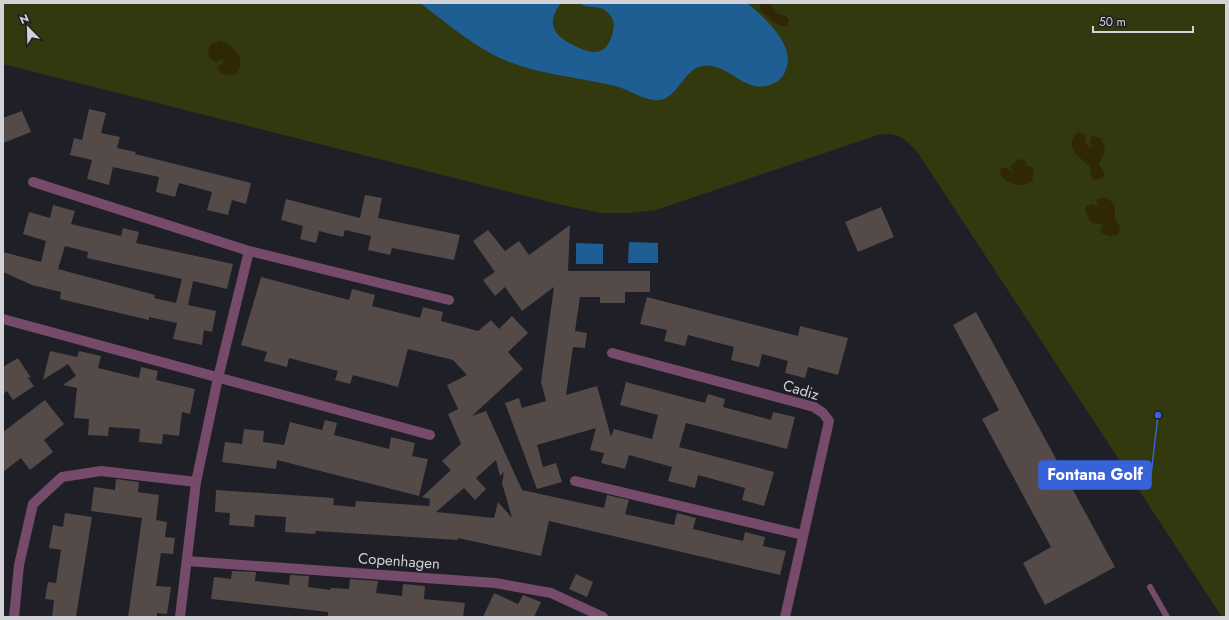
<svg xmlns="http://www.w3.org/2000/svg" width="1229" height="620" viewBox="0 0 1229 620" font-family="Jost,sans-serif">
<rect width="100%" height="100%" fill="#1e1f27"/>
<path fill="#32390e" d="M3,3h1223v614h-4l-304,-464c-14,-15 -19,-21 -40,-18l-222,75 -26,3h-29l-44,-9 -554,-140z"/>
<g fill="#2f2705">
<path d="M761,3h9l8,11 7,1 4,5 -2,6c-8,3 -23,-11 -27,-18z"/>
<path d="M220,41c14,4 29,20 15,34l-12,-1 -4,-3 -1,-5 5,-3 1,-4 -8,3c-9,-3 -9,-10 -6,-17z"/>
<path d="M1079,132l6,2 1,10 4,4 3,-2 -3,-4 2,-6 9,2 4,13 -6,13 6,9 -2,5 -7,2 -4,-1 -2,-12 -16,-15 -3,-9 4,-9z"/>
<path d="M1020,159l5,1 2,6 5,1 2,4 -2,10c-9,8 -26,3 -32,-7l1,-5 4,-2 9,5 -4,-6z"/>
<path d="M1104,197l8,5 3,5v11l6,11 -4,6 -8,1 -7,-3 -2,-4 3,-5 -11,-1 -4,-5 -3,-10 3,-3 4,-1 7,4 -3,-8z"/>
</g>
<g fill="#1e5e92">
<path d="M420,3h141c-17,22 -5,35 16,44 19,9 31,7 36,-16 2,-8 0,-14 -6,-19 -7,-8 -19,-2 -28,-9h168c17,14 49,42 39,66 -1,4 -4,9 -8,12 -31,20 -49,-21 -76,-15 -20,4 -25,37 -48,34 -13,-1 -26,-11 -39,-14 -41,-10 -86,-12 -123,-32 -26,-14 -49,-34 -72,-51z"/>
<path d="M629,242l29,1v20h-30z"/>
<path d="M576,243l27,1v20h-27z"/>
</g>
<g fill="#544a47" fill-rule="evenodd">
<path d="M89,109l17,4 -5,20 19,4 -3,11 19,4 -1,2 116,29 -5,21 -14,-4 -4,15 -21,-5 5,-18 -33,-9 -4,14 -19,-5 3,-15 -46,-10 -4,18 -22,-6 5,-19 -22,-5 4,-17 8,2z"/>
<path d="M22,111l9,21 -28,11v-25z"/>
<path d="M365,195l17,3 -4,20 82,17 -6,25 -62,-12 -2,7 -22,-5 3,-14 -26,-6 -2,7 -24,-6 -3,12 -16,-4 3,-13 -22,-6 5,-21 74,19z"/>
<path d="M53,205l22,6 -4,13 50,12 2,-8 16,4 -3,11 97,21 -6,25 -34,-8 -5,24 28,6 -4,21 -8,-2 -2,15 -29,-6 4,-16 -28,-6v3l-89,-21 1,-7 -29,-7 -29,-13v-20l38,10 5,-21 -23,-7 6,-22 21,6zM65,246l23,6 -1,6 95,21 -6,24 -22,-5 1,-3 -97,-26z"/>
<path d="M881,207l13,30 -36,15 -13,-30z"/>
<path d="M570,225l-2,46h82v21h-25v11h-25v-6h-20l-5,34 12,2 -2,15 -12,-1 -7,48 31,-9 14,51 3,-8 38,10 6,-24 -38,-10 6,-23 79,21 3,-9 17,5 -2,8 48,13 2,-8 22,5 -8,32 -101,-26 -7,24 95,25 -10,34 -22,-6 3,-12 -47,-13 -3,13 -27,-7 4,-14 -43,-12 -4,14 -24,-6 3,-10 -14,-3 6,-22 -59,17 6,22 13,-4 6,19 -25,7 -32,-86 14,-5 3,10 24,-7 -5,-19 13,-95 -32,24 -17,-24 -10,9 -12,-16 12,-8 -22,-31 15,-11 17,21 14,-10 10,14z"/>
<path d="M261,277l88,23 3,-11 23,6 -3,11 48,12 3,-11 20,5 -2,9 37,10 13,-11 8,9 13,-13 16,17 -20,19 15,17 -51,47 14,-5 36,79 82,18 3,-13 22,5 -4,14 49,11 3,-12 19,5 -3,11 50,12 2,-9 20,5 -2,9 23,5 -6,24 -231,-54 -8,35 -83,-18v2l-142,-9 -1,3 -30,-2 1,-15 -31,-2 -1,12 -25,-2 1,-12 -15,-1 1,-22 118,8 -1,7 22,2 1,-6 73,5 1,-7 -8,-2 29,-27 -9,-9 19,-17 -13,-30 10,-5 -11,-24 20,-10 -14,-15 -45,-11 -10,38 -45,-12 -3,9 -15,-4 3,-9 -49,-13 -2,9 -23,-6 3,-9 -26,-7zM496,460l4,16 4,-4 -2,11 10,35 -14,-16 -4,16 -58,-6 28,-24 11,12 11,-11 -10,-11z"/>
<path d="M647,297l151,39 2,-10 48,12 -10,37 -30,-8 -3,11 -20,-5 3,-12 -26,-7 -3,13 -28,-7 3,-13 -46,-12 -3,11 -21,-5 3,-11 -27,-6z"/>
<path d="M976,312l139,255 -70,38 -22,-42 28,-16 -69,-128 17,-9 -46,-85z"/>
<path d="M50,351l27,6 2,-6 22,5 -3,12 41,10 2,-11 17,4 -2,9 39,9 -5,25 -8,-2 -3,24 -16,-2 -1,10 -23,-2 1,-13 -31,-2 -1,9 -20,-1 1,-16 -15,-1 3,-30 -14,-3 13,-9 -8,-12 -25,16z"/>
<path d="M18,358l13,20 -4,-1 7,9 -21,14 -6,-9 -4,3v-27z"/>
<path d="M45,400l19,24 -20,16 9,12 -23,18 -9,-12 -18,14v-40z"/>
<path d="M325,420l12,3 -3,12 55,14 2,-12 24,6 -3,13 16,3 -9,37 -142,-36 -1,9 -54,-7 3,-20 17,2 2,-15 20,2 -1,11 21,3 6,-23 32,8z"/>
<path d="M116,479l23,3 -1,10 21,3 -3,25 11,2 -2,15 10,1 -2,16 -12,-1 -5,33 15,1 -4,27 -10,-1v4h-29l14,-99 -51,-7 3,-24 21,3z"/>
<path d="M65,513l27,4 -16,100h-24l2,-17 -9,-1 3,-17 8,1 5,-33 -12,-2 4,-23 10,2z"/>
<path d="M232,571l24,1 -1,9 34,4 1,-10 19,1 -1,11 22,3 1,-2 18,1 1,-10 28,2 -2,12 26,3 1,-12 22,2 -1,13 41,4 -2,14h-135v-5l-117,-13 3,-22 17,2z"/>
<path d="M576,574l17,8 -6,15 -18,-8z"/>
<path d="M494,593l24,11 5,-9 18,7 -7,15h-51z"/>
</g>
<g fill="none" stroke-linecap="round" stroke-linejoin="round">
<path stroke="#764a6a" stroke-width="6" d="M1150,587l17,30"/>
<g stroke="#764a6a" stroke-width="10">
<path d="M33,182l216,69 200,49"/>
<path d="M3,319l427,116"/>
<path d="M612,353l202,54 9,6 6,8 -44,196"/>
<path d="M575,481l228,54"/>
<path d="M187,561l308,22 56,10 52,24"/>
<path d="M14,617l5,-52 14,-61 29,-27 39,-6 95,11"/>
<path d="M180,617l16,-135 22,-104 31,-127"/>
</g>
</g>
<g text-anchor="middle" stroke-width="3" stroke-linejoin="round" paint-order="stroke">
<g font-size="15" fill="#d2d3d8" stroke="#1e1f27">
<text transform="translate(801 390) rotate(17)" y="5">Cadiz</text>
<text transform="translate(399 561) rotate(4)" y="5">Copenhagen</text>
</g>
</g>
<path fill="none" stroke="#3862d8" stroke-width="1.5" d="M1158 415L1151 475"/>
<circle fill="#3862d8" stroke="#1e1f27" stroke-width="1.5" cx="1158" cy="415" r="4"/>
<rect fill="#3862d8" stroke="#3862d8" stroke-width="1.5" x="1039" y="461" width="112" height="28" rx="4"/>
<g font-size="16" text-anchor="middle" font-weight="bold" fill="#fff">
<text x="1095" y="480">Fontana Golf</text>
</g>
<rect width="1229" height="620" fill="none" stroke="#d2d3d8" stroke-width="8"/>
<g transform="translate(28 28) rotate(337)" stroke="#1e1f27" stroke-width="3" paint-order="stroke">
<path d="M0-3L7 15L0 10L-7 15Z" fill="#d2d3d8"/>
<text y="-6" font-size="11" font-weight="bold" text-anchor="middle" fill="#d2d3d8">N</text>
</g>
<path d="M1093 26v6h100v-6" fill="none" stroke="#d2d3d8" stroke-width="2"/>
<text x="1099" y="26" font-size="12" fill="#d2d3d8" stroke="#1e1f27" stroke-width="3" paint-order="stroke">50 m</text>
</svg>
